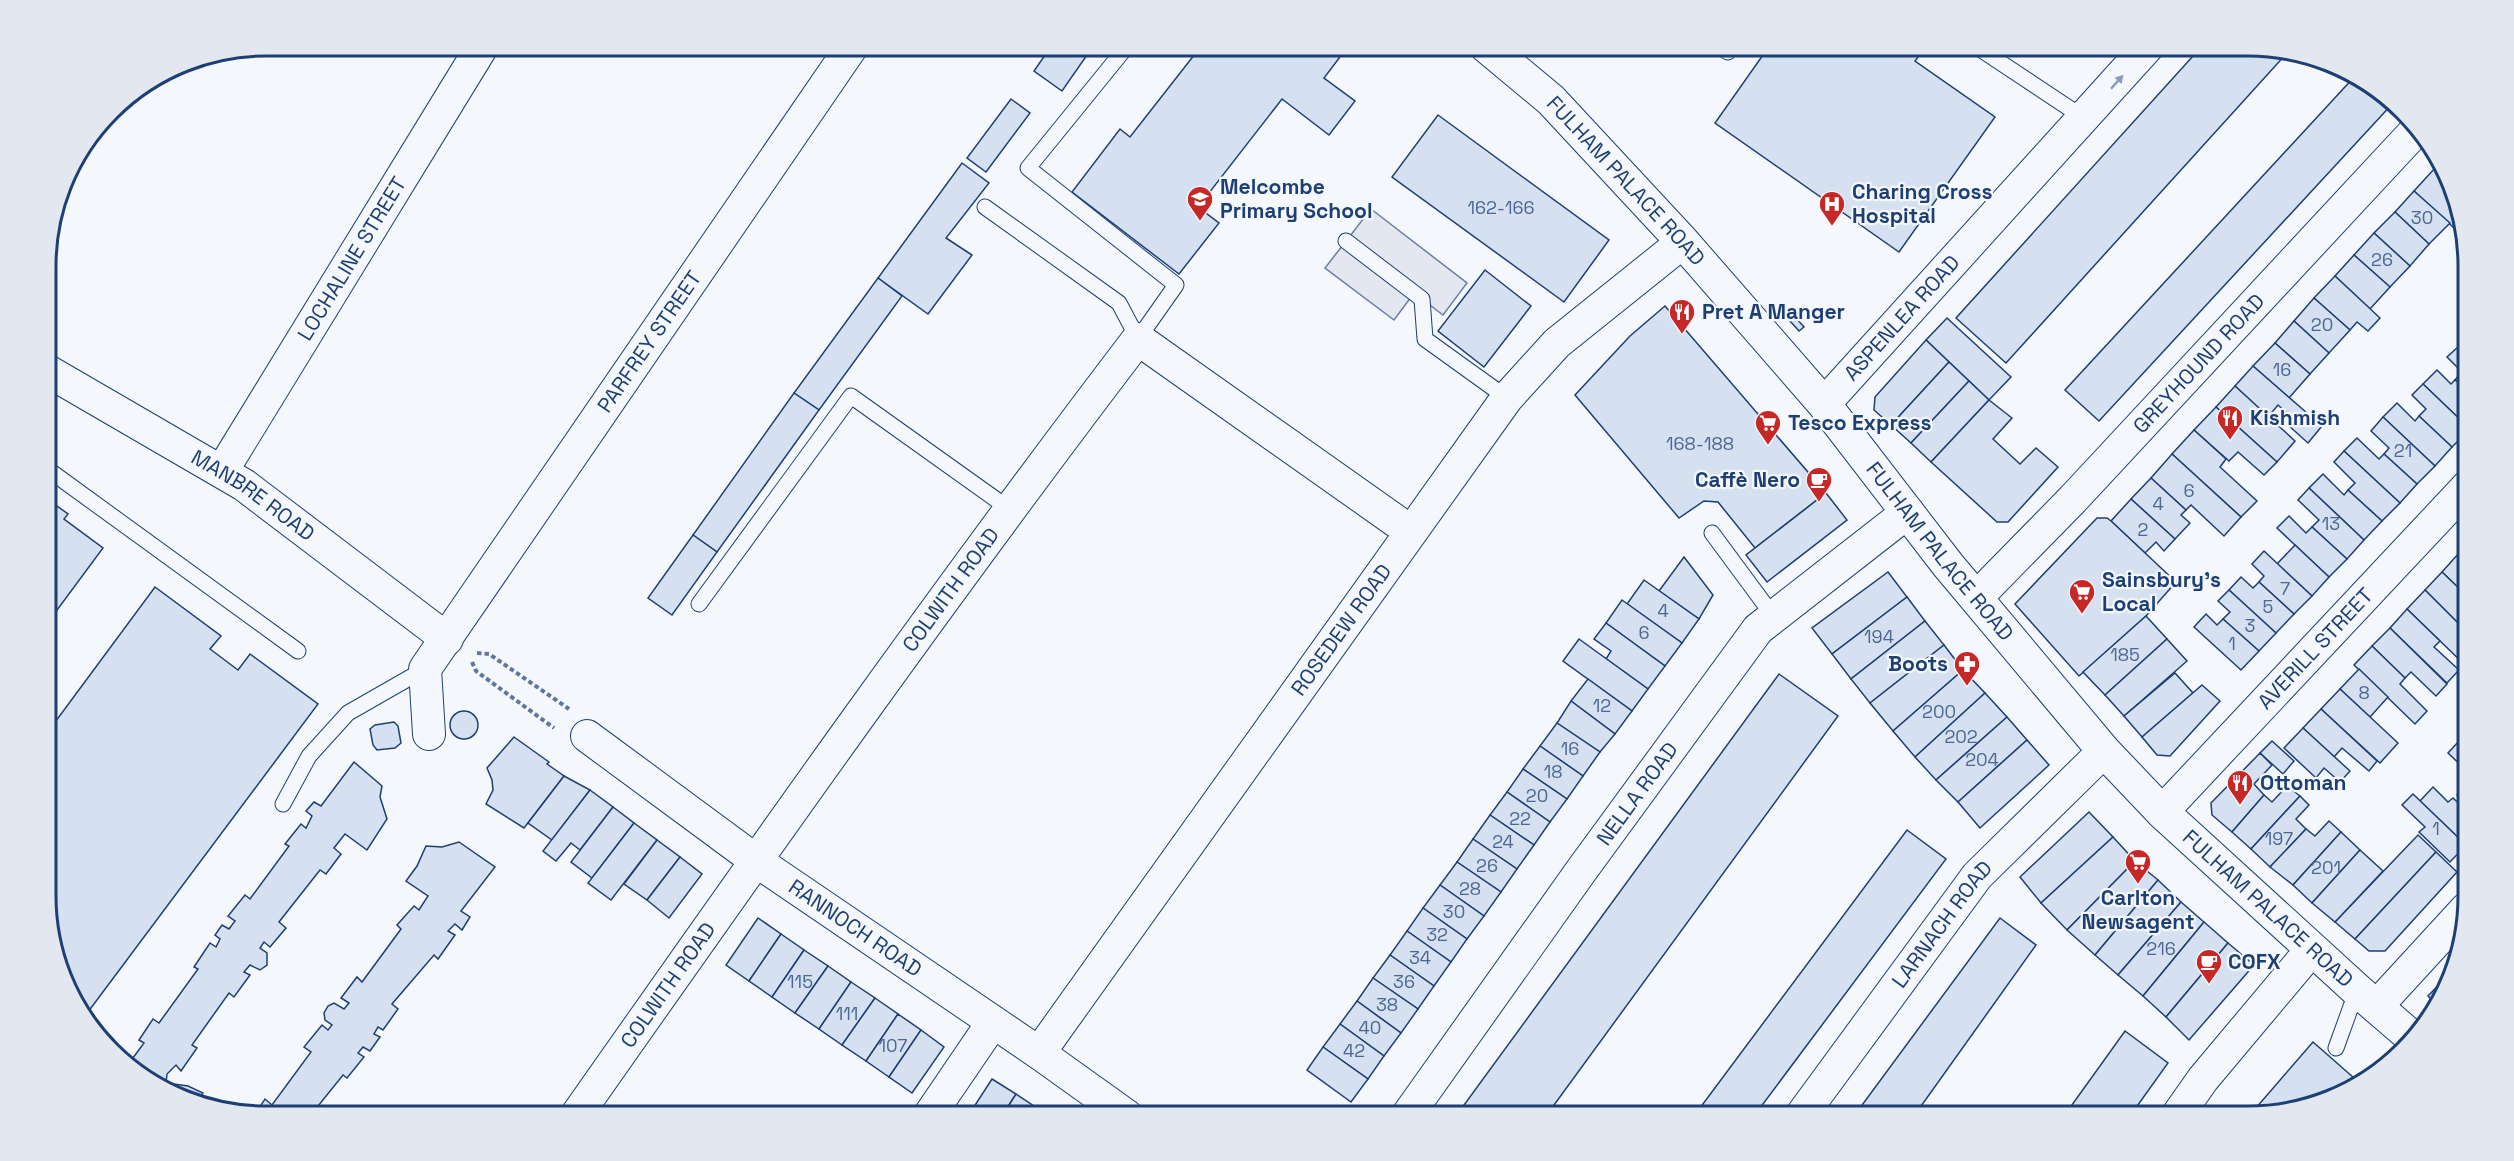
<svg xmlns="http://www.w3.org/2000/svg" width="2514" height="1161" viewBox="0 0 2514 1161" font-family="'Space Grotesk',sans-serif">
<rect width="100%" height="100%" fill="#f4f7fb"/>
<path fill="#e3e8f0" stroke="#687fa3" stroke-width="1.5" d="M1371,209l96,74 -24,32 -29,-22 -20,27 -69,-52z"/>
<g fill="#d5e0f0" stroke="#1d3f73" stroke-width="1.5">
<path d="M1052,45h42l-32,46 -28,-20z"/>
<path d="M1202,45h147l-25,33 31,23 -26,34 -47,-36 -84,108 21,16 -40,51 -107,-82 48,-63 10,8z"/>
<path d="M1770,45h157l-12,16 80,56 -96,135 -184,-129z"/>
<path d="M2203,45h45l39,8 -281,310 -50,-45z"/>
<path d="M2356,75l27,16 11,11 -295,319 -34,-31z"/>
<path d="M1011,99l19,14 -44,59 -19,-14z"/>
<path d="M1438,115l171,125 -45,62 -172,-125z"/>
<path d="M2441,162l11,19 1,5 -18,-18z"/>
<path d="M962,163l27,20 -43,55 26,17 -44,59 -50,-36z"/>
<path d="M2435,168l18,18 14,54 -53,-49z"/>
<path d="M2414,191l36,32 -21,21 -34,-32z"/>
<path d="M2395,212l34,32 -19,22 -36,-33z"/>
<path d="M2374,233l36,33 -20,21 -36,-32z"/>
<path d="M2354,255l36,32 -20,22 -35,-33z"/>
<path d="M1485,270l46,36 -47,61 -46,-36z"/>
<path d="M2335,276l45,42 -12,13 -11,-9 -7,8 -36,-32z"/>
<path d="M878,278l24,18 -83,114 -25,-17z"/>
<path d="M2314,298l36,32 -21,23 -35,-32z"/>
<path d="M1665,306l161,187 -71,55 -37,-46 -14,-1 -25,17 -104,-123 55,-59z"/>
<path d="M1786,307l18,20 -5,4 -18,-20z"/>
<path d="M1947,318l64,59 -22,23 -63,-60z"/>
<path d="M2294,321l35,32 -19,21 -35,-31z"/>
<path d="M2467,337v19l-9,-9z"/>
<path d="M1926,340l23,22 -58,63 -17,-15 1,-13z"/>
<path d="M2275,343l35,31 -21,24 -36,-32z"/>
<path d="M2458,347l9,9 1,35 -13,-11 7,-8 -15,-15z"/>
<path d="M1949,362l20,19 -58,62 -20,-18z"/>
<path d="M2253,366l69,60 -14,17 -20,-18 5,-7 -15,-13 -10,12 -33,-31z"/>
<path d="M2437,370l14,14 4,-4 13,11v36l-45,-43z"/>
<path d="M1969,381l20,19 -58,62 -20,-19z"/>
<path d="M2423,384l45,43v4l-16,16 -33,-31 7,-7 -14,-14z"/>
<path d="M2235,386l60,55 -18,21 -61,-55z"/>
<path d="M794,393l25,17 -102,142 -24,-17z"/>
<path d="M1989,400l23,18 -19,21 27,25 16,-16 22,19 -50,55h-11l-66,-60z"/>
<path d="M2397,403l18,18 4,-5 33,31 -17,19 -52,-49z"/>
<path d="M2216,407l61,55 -13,13 -26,-23 -9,9 -35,-31z"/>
<path d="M2383,417l52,49 -18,18 -33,-30 5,-6 -18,-17z"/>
<path d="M2194,430l32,29 -6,8 37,34 -16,16 -69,-63z"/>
<path d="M2357,438l22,21 5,-5 33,30 -17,19 -56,-52z"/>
<path d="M2344,451l56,52 -18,18 -34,-31 7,-7 -21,-21z"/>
<path d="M2172,454l69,63 -17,19 -33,-31 -5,5 -35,-32z"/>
<path d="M2323,474l21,21 4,-5 34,31 -18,19 -55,-52z"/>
<path d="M2151,478l35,32 -5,5 9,8 -15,16 -44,-40z"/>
<path d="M2309,488l55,52 -17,19 -35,-32 7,-7 -21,-20z"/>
<path d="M1826,493l21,27 -80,62 -21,-27z"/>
<path d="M46,498l22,16 -4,5 39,29 -57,77z"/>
<path d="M2131,499l44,40 -11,12 -8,-9 -11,11 -34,-32z"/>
<path d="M2289,516l17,17 6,-6 35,32 -18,18 -52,-49z"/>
<path d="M2097,518h10l4,3 65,61 -30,34 -67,60 -64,-72z"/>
<path d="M693,535l24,17 -45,63 -24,-17z"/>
<path d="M2295,545l34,32 -17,19 -35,-32z"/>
<path d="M2264,551l48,45 -18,18 -35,-32 5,-6 -12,-12z"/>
<path d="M2459,553l9,9v35l-26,-25z"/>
<path d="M1684,557l29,38 -14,24 -40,-28z"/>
<path d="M1888,572l19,25 -75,57 -20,-26z"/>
<path d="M2442,572l26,25v36l-43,-43z"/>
<path d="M2241,577l12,11 6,-6 35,32 -18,19 -47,-43z"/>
<path d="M1644,580l55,39 -17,24 -55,-39z"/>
<path d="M155,587l66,49 -11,13 28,21 12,-16 68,50 -233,312 -38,-91v-192z"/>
<path d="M2229,590l47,43 -17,18 -36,-32 7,-7 -12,-11z"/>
<path d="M2425,590l43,43 -1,34 -60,-58z"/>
<path d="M1907,597l18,24 -74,58 -19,-25z"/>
<path d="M1622,600l60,43 -17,23 -59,-43z"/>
<path d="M2407,609l33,32 -6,6 25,23 -12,13 -57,-55z"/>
<path d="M2206,614l11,11 6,-6 36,32 -18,19 -47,-43z"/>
<path d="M2146,616l21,23 -62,56 -22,-23z"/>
<path d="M1925,621l19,24 -74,58 -19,-24z"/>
<path d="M1606,623l59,43 -17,23 -42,-30 5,-8 -17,-12z"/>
<path d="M2390,628l57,56 -11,12 -25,-24 -6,6 -33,-32z"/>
<path d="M1579,639l69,50 -16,22 -69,-50z"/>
<path d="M2167,639l20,22 -63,55 -19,-21z"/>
<path d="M1944,645l19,25 -70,61 -23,-28z"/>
<path d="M2372,646l33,32 -5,6 27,27 -12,13 -61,-59z"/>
<path d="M2359,669l29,28 -18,20 -30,-28z"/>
<path d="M1963,670l22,23 -70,64 -22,-26z"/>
<path d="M2175,673l18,20 -51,44 -18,-21z"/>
<path d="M1779,674l59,42 -292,400h-90z"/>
<path d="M1588,679l44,32 -17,23 -44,-33z"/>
<path d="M2202,685l18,16 -50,55 -13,-1 -15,-18z"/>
<path d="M2340,689l58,54 -18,20 -59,-54z"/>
<path d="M1985,693l22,24 -71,63 -21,-23z"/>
<path d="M1571,701l44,33 -15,18 -43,-29z"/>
<path d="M2321,709l56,52 -8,10 -27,-23 -8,9 -31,-29z"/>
<circle cx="464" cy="725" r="14"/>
<path d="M2007,717l20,23 -69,62 -22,-22z"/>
<path d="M394,722l4,4 3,17 -6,5 -18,2 -4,-5 -3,-16 5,-4z"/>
<path d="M1557,723l43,29 -17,24 -43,-30z"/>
<path d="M2303,728l47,43 -10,11 -16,-14 -8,10 -32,-30z"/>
<path d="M514,737l35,25 -2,2 17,12 -40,52 -38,-24 7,-14 -1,-10 -5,-12z"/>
<path d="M2027,740l22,25 -69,63 -22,-26z"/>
<path d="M2272,741l22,20 -11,13 -23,-21z"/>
<path d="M2459,741l10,9v23l-21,-20z"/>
<path d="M1540,746l43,30 -16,23 -44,-30z"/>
<path d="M2260,753l12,12 -18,19 10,11 -32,37 -20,-17 -1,-12z"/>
<path d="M354,762l28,24 -2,11 7,22 -20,31 -22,-16 -11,14 7,6 -15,20 -6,-4 -41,52 7,6 -16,19 -6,-5 -4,6 7,5v12l-7,5 -10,-5 -6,7 6,3 -16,22 -5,-4 -37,52 5,3 -16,23 -5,-6 -9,9 -1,9 22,3 15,7 -6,9 -16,-3 -50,-29 -4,-4 17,-23 -5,-3 14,-21 6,4 39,-54 -4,-2 16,-24 6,4 4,-8 -5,-4 7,-10 7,4 6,-8 -7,-5 17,-21 5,4 39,-53 -4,-2 16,-20 5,4 6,-12 -6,-5 8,-9 7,4z"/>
<path d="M1523,769l44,30 -17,23 -43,-30z"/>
<path d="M564,776l26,14 -38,50 -24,-17z"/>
<path d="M2469,782v31l-6,-5 3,-4 -9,-9z"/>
<path d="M2287,786l13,10 -49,53 -19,-17 32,-37 8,7z"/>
<path d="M2433,787l15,15 5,-4 16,15v30l-3,2 -46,-44z"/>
<path d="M590,790l23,17 -33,43 -9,-7 -15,18 -13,-10z"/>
<path d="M1507,792l43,30 -16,23 -44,-30z"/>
<path d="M2413,794l53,51 -16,17 -31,-30 6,-5 -23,-22z"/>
<path d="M2300,796l9,9 -13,14 10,10 -36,38 -19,-18z"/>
<path d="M613,807l21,16 -42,55 -21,-16z"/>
<path d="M2089,812l24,25 -72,66 -21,-26z"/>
<path d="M1490,815l44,30 -17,24 -44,-30z"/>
<path d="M2329,821l12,11 -48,53 -23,-18 36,-38 9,7z"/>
<path d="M634,823l23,17 -46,60 -23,-17z"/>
<path d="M1907,830l39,29 -192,257h-60z"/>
<path d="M2341,832l19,18 -48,53 -19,-18z"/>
<path d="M2418,835l18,17 -81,87 -20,-17z"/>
<path d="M2113,837l22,24 -68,69 -26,-27z"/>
<path d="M1473,839l44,30 -16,23 -44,-30z"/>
<path d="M657,840l23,17 -33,43 -23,-16z"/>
<path d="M459,842l36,25 -34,44 9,6 -8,13 -7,-6 -7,7 7,4 -17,24 -4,-4 -42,49 6,5 -15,21 -5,-3 -4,7 6,3 -10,14 -7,-4 -5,6 6,4 -17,21 -4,-3 -33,41 -55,-2 10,-15 7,6 39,-53 -7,-5 18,-22 6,5 4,-5 -7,-5 -1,-7 4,-7 6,-3 10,6 5,-6 -8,-5 16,-21 5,5 39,-53 -4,-4 17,-19 5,4 9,-14 -22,-15 11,-15 9,-20 16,1z"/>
<path d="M2360,850l23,21 -48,51 -23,-19z"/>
<path d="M2436,852l21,20 -72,79h-16l-14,-12z"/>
<path d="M680,857l22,17 -33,44 -22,-18z"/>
<path d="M2135,861l23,19 -63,75 -28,-25z"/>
<path d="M1457,862l44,30 -17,24 -44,-31z"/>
<path d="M2158,880l23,22 -63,73 -23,-20z"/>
<path d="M1440,885l44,31 -17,23 -44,-31z"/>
<path d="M2181,902l23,20 -61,74 -25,-21z"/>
<path d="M1423,908l44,31 -16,23 -44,-31z"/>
<path d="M758,918l23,16 -32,47 -23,-16z"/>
<path d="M2000,918l36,27 -122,171h-60z"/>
<path d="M2204,922l24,21 -62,74 -23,-21z"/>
<path d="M1407,931l44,31 -17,24 -44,-31z"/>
<path d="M781,934l23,16 -32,47 -23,-16z"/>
<path d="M2228,943l26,22 -65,75 -23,-23z"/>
<path d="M804,950l24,16 -33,47 -23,-16z"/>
<path d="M1390,955l44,31 -16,23 -45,-31z"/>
<path d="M828,966l23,16 -32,47 -24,-16z"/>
<path d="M2454,969l-2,11 -15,25 -9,-9z"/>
<path d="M1373,978l45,31 -17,24 -44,-32z"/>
<path d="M851,982l24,16 -33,47 -23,-16z"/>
<path d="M875,998l23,16 -32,47 -24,-16z"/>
<path d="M1357,1001l44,32 -17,23 -44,-32z"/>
<path d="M898,1014l23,16 -32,47 -23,-16z"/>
<path d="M1340,1024l44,32 -16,23 -45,-32z"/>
<path d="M921,1030l23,17 -32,46 -23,-16z"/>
<path d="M2125,1031l43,32 -38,53h-66z"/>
<path d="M2313,1042l41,36 -7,8 3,3 -31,15 -56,12h-14z"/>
<path d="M1323,1047l45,32 -17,23 -44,-32z"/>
<path d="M992,1079l24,15 -14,22h-34z"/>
<path d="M1016,1094l24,16 -4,6h-34z"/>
</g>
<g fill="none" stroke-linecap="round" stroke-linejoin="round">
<g stroke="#1d3f73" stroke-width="17">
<g id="service">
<path d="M1716,45l12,7 5,-7"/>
<path d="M1974,45l110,73"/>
<path d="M985,207l134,96 19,36 38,-54 -148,-117 100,-123"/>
<path d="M1346,241l76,58 3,40 82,59"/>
<path d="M46,468l252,183"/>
<path d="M1712,533l62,84"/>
<path d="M699,604l152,-208 157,112"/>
<path d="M283,804l26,-48 39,-43 77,-44"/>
<path d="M2336,1048l21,-58"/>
</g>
</g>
<g stroke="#1d3f73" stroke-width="34">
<g id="minor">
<path id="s1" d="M46,370l198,115 203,154"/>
<path id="s2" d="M1824,404l325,-359"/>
<path id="s3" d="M222,471l261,-426"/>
<path id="s4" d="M1977,597l96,-98 346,-372"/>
<path id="s5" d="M429,734l-4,-65 428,-624"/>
<path id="s6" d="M587,736l168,124 284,193 88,63"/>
<path id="s7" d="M2162,812l306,-326"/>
<path d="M2376,1007l90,-98"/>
<path id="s8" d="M1039,1053l468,-655 50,-55 126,-101"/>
<path id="s9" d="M576,1116c184,-262 368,-523 562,-777l272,192"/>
<path d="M929,1116l64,-94"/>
<path id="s10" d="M1407,1116l174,-245 177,-242 150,-117"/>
<path id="s11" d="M1801,1116l176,-240 127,-125"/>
<path d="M2177,1116l26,-37 109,-130"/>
</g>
</g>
<g stroke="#1d3f73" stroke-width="35">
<g id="primary">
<path id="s12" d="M1485,45l66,55 132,142 141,162 124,161 156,186 58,61 195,178 58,50"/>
</g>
</g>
<g stroke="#5e769c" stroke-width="4" stroke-dasharray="4.5 3" stroke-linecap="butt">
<path d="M477,653l12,1 80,55"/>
<path d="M472,662l4,9 78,57"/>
</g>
<use href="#service" stroke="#f4f7fb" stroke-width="15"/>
<use href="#minor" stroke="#f4f7fb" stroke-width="32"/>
<use href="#primary" stroke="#f4f7fb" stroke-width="33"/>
</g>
<defs><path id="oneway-solid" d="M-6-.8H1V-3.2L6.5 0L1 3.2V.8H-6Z" transform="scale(1.5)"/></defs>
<use fill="#889bb7" href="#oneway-solid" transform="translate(2117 82) rotate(-48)"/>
<defs>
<g id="school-pin" transform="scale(1.35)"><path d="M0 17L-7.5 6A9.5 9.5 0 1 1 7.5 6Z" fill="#c62828" stroke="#f4f7fb"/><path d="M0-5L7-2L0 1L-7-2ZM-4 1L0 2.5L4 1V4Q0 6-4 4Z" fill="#fff"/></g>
<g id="hospital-pin" transform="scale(1.35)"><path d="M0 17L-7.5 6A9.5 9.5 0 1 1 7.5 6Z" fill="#c62828" stroke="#f4f7fb"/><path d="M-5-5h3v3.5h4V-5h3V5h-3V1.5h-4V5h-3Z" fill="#fff"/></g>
<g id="restaurant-pin" transform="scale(1.35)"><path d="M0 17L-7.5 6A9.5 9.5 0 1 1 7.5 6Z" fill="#c62828" stroke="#f4f7fb"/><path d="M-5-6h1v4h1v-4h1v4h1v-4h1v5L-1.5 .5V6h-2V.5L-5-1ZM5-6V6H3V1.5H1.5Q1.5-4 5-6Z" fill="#fff"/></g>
<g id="supermarket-pin" transform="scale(1.35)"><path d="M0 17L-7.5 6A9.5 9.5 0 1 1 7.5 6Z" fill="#c62828" stroke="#f4f7fb"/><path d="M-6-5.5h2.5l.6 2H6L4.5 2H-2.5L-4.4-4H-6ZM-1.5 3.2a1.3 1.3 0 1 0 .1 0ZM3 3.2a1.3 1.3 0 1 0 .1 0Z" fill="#fff"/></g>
<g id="cafe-pin" transform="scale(1.35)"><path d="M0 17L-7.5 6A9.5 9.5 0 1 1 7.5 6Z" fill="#c62828" stroke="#f4f7fb"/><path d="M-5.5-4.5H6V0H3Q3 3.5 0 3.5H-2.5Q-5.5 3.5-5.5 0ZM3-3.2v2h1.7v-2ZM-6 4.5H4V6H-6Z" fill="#fff"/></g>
<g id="pharmacy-pin" transform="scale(1.35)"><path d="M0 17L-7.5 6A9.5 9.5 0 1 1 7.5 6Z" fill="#c62828" stroke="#f4f7fb"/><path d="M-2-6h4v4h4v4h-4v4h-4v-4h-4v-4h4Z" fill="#fff"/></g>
</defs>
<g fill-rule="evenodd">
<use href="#school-pin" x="1200" y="199"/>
<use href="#hospital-pin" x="1832" y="204"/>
<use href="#restaurant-pin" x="1682" y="312"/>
<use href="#restaurant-pin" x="2230" y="418"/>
<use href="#supermarket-pin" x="1768" y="423"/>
<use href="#cafe-pin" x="1819" y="480"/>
<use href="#supermarket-pin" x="2082" y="592"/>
<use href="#pharmacy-pin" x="1967" y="664"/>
<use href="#restaurant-pin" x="2240" y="783"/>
<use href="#supermarket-pin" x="2138" y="862"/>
<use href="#cafe-pin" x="2209" y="962"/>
</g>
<g text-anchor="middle" stroke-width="4.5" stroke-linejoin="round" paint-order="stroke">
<g font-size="18" fill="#4b6792">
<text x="1501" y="214">162-166</text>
<text x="2422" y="224">30</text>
<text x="2382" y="266">26</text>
<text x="2322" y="331">20</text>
<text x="2282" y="376">16</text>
<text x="1700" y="450">168-188</text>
<text x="2403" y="457">21</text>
<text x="2189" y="497">6</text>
<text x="2158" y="510">4</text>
<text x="2331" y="530">13</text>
<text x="2143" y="536">2</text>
<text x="2285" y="595">7</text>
<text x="2268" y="613">5</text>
<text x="1663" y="617">4</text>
<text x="2250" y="632">3</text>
<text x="1644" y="639">6</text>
<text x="1879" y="643">194</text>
<text x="2232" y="650">1</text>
<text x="2125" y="661">185</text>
<text x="2364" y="699">8</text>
<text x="1602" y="712">12</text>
<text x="1939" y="718">200</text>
<text x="1961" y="743">202</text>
<text x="1570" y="755">16</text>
<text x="1982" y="766">204</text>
<text x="1553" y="778">18</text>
<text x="1537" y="802">20</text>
<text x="1520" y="825">22</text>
<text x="2436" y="835">1</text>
<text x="2279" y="845">197</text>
<text x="1503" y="848">24</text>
<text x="1487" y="872">26</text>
<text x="2326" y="874">201</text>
<text x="1470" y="895">28</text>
<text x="1454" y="918">30</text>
<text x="1437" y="941">32</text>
<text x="2161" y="955">216</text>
<text x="1420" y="964">34</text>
<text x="800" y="988">115</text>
<text x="1404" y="988">36</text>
<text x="1387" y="1011">38</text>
<text x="847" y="1020">111</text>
<text x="1370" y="1034">40</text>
<text x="893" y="1052">107</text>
<text x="1354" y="1057">42</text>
</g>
<g font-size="21" fill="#1d3f73" stroke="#f4f7fb">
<text dy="7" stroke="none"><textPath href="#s12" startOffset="196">FULHAM PALACE ROAD</textPath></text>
<text dy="7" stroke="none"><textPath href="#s3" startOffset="249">LOCHALINE STREET</textPath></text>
<text dy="7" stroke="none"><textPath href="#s2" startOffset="116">ASPENLEA ROAD</textPath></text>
<text dy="7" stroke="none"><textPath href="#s5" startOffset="462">PARFREY STREET</textPath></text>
<text dy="7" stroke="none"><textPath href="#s4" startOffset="322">GREYHOUND ROAD</textPath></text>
<text dy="7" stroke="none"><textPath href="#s1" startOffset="242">MANBRE ROAD</textPath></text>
<text dy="7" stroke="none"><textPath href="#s12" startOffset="682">FULHAM PALACE ROAD</textPath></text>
<text dy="7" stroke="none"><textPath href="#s9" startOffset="646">COLWITH ROAD</textPath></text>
<text dy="7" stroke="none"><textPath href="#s8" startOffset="520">ROSEDEW ROAD</textPath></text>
<text dy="7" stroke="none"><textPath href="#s7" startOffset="224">AVERILL STREET</textPath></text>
<text dy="7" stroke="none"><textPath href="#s10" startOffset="396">NELLA ROAD</textPath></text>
<text dy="7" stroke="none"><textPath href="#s12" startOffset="1168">FULHAM PALACE ROAD</textPath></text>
<text dy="7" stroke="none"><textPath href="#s11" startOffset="238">LARNACH ROAD</textPath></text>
<text dy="7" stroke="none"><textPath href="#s6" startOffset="330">RANNOCH ROAD</textPath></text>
<text dy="7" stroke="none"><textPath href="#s9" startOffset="160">COLWITH ROAD</textPath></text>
</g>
<g font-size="21" font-weight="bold" fill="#1d3f73" stroke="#f4f7fb" text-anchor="start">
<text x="1220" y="194">Melcombe<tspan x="1220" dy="24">Primary School</tspan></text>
<text x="1852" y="199">Charing Cross<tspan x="1852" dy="24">Hospital</tspan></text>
<text x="1702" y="319">Pret A Manger</text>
<text x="2250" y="425">Kishmish</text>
<text x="1788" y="430">Tesco Express</text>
<text x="1800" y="487" text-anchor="end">Caffè Nero</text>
<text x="2102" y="587">Sainsbury's<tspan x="2102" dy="24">Local</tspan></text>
<text x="1948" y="671" text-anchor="end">Boots</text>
<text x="2260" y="790">Ottoman</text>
<text x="2138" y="905" text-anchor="middle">Carlton<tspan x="2138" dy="24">Newsagent</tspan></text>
<text x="2228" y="969">COFX</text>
</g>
</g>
<path d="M0 0H2514V1161H0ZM266 56H2248A210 210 0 0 1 2458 266V896A210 210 0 0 1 2248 1106H266A210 210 0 0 1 56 896V266A210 210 0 0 1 266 56Z" fill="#e3e8f0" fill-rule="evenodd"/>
<path fill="none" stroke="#1d3f73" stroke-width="3" d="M266 56H2248A210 210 0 0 1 2458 266V896A210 210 0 0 1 2248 1106H266A210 210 0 0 1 56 896V266A210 210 0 0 1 266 56Z"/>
</svg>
